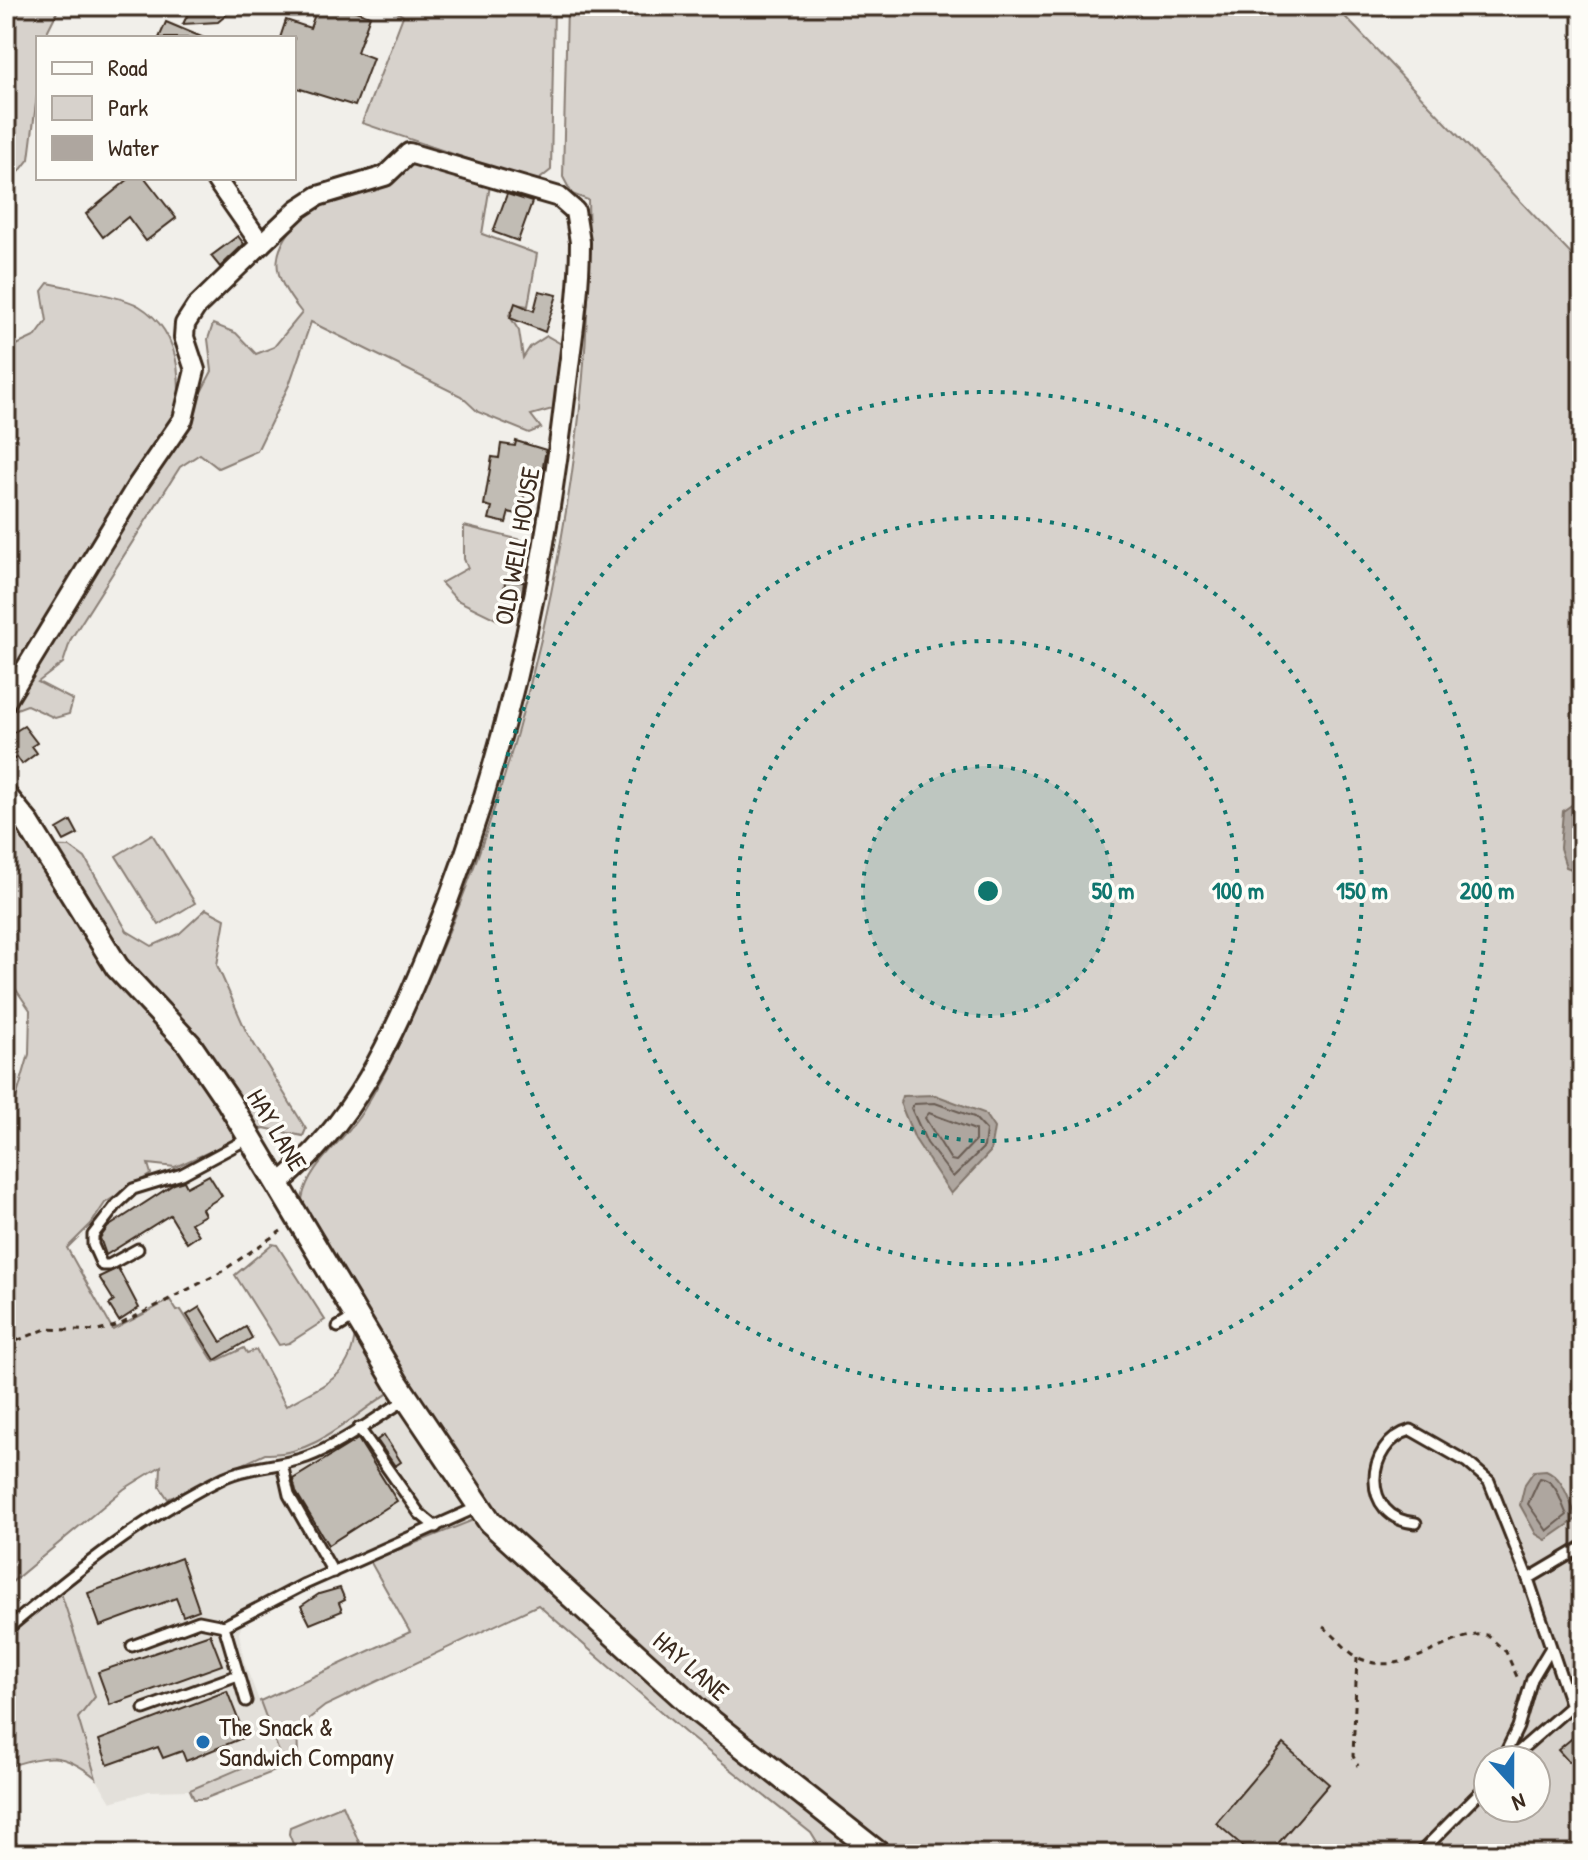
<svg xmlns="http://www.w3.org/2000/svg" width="1588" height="1860" viewBox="0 0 1588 1860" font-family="'Patrick Hand',sans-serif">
<rect width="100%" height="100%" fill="#f1efea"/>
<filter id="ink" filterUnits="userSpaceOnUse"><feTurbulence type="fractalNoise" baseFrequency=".0125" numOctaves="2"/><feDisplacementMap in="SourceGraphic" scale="16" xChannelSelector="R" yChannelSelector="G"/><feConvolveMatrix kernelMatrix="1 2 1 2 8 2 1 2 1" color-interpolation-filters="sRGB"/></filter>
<g filter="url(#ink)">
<path fill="#e3e0da" d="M392,1389l84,130 -131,53 -103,53 -3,8 5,29 35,90 -89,38 -41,1 -38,11 -15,-24 -18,-60 -18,-128 69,-51z"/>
<g fill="#d7d2cc" stroke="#897e75" stroke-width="2" fill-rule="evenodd">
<path d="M6,6h54l-16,32h-6v49l-9,72 -23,30z"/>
<path d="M388,6h166l-3,164 -15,12 -174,-59 41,-107z"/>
<path d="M567,6h768l247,260v1588h-694l-49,-37 -52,-21 73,58h-36l-13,-21 -122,-97 -151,-131 -213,101 -28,22 1,27 -10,11 -84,33h-10l-4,-9 89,-38 -19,-51 150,-69 -40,-71 106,-42 42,19 -72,-95 -37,-62c-47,23 -88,76 -144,73l-97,45 -8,-12 1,-21 -37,23 -118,98v-454l23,-79 1,-44 -24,-35v-167l30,38 34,1 15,11 42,73 25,15 27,-12 27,-25 19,10 -8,46 29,66 60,98 -3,7 -39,-8 -89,39 -27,-3 3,10 -46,29 -14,21 -24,24 46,82 57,-30 7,11 4,-1 33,52 30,-14 3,5 9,-3 30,56c36,-22 64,-26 69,-72l-53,-135c7,-36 42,-57 61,-88 27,-44 48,-92 69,-140 101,-229 164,-520 156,-771l-16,-6 -9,-17zM1488,1760h48v48h-48z"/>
<path d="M414,155l77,24 -9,55 55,20 -9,52 -12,-2 -7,11 10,16 4,27 7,-11 17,-11 16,9 -7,63 -25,7 10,13 -12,5 -51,-21 -17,-16 -150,-74 -22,63 -32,66 -39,17 -18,-14 -20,13 -109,172 -8,24 -25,19 35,18 -4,14 -14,4 -28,-13 -21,8v-363l30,-14 11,-15 -5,-30 6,-8c21,5 75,13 91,23 48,29 42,88 36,136l37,-71 -4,-32 5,-15 23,9 20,21 18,-7 28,-34c-35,-44 -32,-61 5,-103z"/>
<path d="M464,526l65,16 -4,40 -20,-1 17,34 -18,8 -47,-23 -16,-17 27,-15 -4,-9z"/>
<path d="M152,834l43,69 -36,22 -43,-69z"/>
<path d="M272,1244l5,1 48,75 -36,23 -10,2 -44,-70z"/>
<path d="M60,1590l35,107 -17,21 18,60c-35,-28 -49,-23 -90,-11v-132z"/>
<path d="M343,1805l21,49h-67l-8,-20 1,-7z"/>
</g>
<g fill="#aea69f" stroke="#80746b" stroke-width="2">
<path d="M1573,804h9v69l-16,-6 -6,-19 3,-37z"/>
<path d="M935,1095l49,18 10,15 -4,24 -39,42 -36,-55 -15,-36 2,-7z"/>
<path d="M1546,1470c19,8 22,32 32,48l-32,22 -10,-6 -16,-29 5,-21 9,-13z"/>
</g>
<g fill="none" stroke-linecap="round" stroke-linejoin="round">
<g stroke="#695c52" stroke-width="2">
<path d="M935,1103l39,14 12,13 -2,17 -31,30 -26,-34 -16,-35 3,-4z"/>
<path d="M929,1113l46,17v11l-19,20 -5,-1 -26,-42z"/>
<path d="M1540,1478c17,2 20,23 27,37l-20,16 -19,-27z"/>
</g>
</g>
<g fill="#c1bcb4" stroke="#3b2a1e" stroke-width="2">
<path d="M213,6h24l-19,16 -35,2 8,-16 10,3z"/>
<path d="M318,6h24l28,10 -13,36 16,6 -18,48 -61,-19v-49h-14l6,-18 24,8z"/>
<path d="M166,22l38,16h-45z"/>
<path d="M130,178h15l31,40 -30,23 -18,-24 -25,20 -17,-23z"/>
<path d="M507,194l25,8 -14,39 -25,-9z"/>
<path d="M238,236l6,8 -24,23 -9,-11z"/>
<path d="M539,291l18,4 -12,37 -35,-14 5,-15 19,8z"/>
<path d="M516,441l30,9 -4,22 -12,-2 -10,45 -11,-3 -3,11 -17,-4 3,-12 -8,-2 8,-48 7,1 2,-14 14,2z"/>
<path d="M505,581l19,1 -2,13 -18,-1z"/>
<path d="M24,726l13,17 -5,3 5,7 -15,11 -5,-7 -11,9v-29z"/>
<path d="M71,821l7,13 -14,7 -7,-12z"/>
<path d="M209,1175l13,21 -20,13 3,6 -14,8 8,12 -12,8 -17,-28 -64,40 -6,-17 8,-11 66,-43 10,-3 3,6z"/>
<path d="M118,1268l21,40 -20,13 -10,-16 5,-4 -15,-24z"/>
<path d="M200,1307l21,35 25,-15 6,11 -37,22 -28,-45z"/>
<path d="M384,1435l17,27 -6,4 -18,-26z"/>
<path d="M358,1439l39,62 -69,44 -32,-53 -3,-13z"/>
<path d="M181,1558l18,52 -16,6 -7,-18 -76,28 -12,-33z"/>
<path d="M340,1588l5,12 -6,3 3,8 -32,13 -9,-18 18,-12z"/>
<path d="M210,1634l12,31 -112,40 -12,-33z"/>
<path d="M227,1691l18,46 -59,24 -4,-10 -19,7 -5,-11 -50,18 -9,-25z"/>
<path d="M1582,1730v21l-13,11 -11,-12z"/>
<path d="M1283,1744l46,40 -60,70h-17l-36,-31z"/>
</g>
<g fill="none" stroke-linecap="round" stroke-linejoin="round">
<g stroke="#3b2a1e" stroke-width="15">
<g id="service">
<path d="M138,1249l-29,16h-7l-9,-20v-10l24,-31 16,-15 49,-15 67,-36"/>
<path d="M338,1327l18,-11"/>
<path d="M359,1428l60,85 17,14"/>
<path d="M282,1464l7,31 44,77"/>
<path d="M1416,1523c-56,-4 -52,-80 -5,-93l56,32 22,19 39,98"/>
<path d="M6,1630c69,-58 138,-114 219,-153 27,-12 55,-10 82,-20 35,-13 68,-39 100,-58"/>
<path d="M132,1646l67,-25 25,5"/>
<path d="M246,1701l-22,-75 81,-42 173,-77"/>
<path d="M144,1709l94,-34"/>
<path d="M1502,1760l16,-33 14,-48 18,-30"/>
<path d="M1509,1760l62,-54 -43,-127 54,-32"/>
<path d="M1419,1854l69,-70"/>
</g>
</g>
<g stroke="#3b2a1e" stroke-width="24">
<g id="minor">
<path d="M261,244l37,-35 20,-13 67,-20 24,-23 150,44 16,14 5,31c0,52 -9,104 -15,156 -23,193 -62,371 -136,551 -37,90 -74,174 -152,236"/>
<path d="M6,701l131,-215 46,-67 12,-49 -11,-33 1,-13 11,-17 65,-63 -46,-66"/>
</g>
</g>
<g stroke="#3b2a1e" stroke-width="28">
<path id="tertiary" d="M6,797l23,28 88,142 72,77 39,57 168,281 94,140 208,189 181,143"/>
</g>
<g stroke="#3b2a1e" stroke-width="3" stroke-dasharray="6 6" stroke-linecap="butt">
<path d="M6,1345l40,-16 52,2 21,-6 99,-51 63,-43"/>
<path d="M1582,1388l-10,24 10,23"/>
<path d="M1323,1627c14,9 23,25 38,32 47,20 90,-29 126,-24l19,17 12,27"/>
<path d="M1357,1657l-4,99 5,10"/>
</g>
<use href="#service" stroke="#fdfcf7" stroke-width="9"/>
<use href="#minor" stroke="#fdfcf7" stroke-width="18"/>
<use href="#tertiary" stroke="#fdfcf7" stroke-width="22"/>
</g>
</g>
<circle cx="988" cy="891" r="125" fill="#0f766e" fill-opacity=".12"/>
<g fill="none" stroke="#0f766e" stroke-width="4" stroke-dasharray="4 8">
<circle cx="988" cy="891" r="125"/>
<circle cx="988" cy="891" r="250"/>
<circle cx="988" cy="891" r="374"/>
<circle cx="988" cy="891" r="499"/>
</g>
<circle fill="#1f6fb2" stroke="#fdfcf7" stroke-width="3" cx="203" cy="1742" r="8"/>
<g text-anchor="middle" stroke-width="7" stroke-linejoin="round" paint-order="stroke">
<g font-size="26" fill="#3b2a1e" stroke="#fdfcf7">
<text transform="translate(517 546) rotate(-80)" y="9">OLD WELL HOUSE</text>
<text transform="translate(277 1130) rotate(59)" y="9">HAY LANE</text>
<text transform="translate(691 1666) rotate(41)" y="9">HAY LANE</text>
</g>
<g font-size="26" fill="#3b2a1e" stroke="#fdfcf7" text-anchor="start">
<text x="219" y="1736">The Snack &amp;<tspan x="219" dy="30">Sandwich Company</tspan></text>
</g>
</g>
<circle cx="988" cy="891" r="12" fill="#0f766e" stroke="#fdfcf7" stroke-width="4"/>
<g font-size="24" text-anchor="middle" font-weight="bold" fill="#0f766e" stroke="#fdfcf7" stroke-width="7" stroke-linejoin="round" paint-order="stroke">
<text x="1113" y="899">50 m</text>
<text x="1238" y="899">100 m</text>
<text x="1362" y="899">150 m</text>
<text x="1487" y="899">200 m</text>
</g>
<rect width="1588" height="1860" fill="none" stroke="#fdfcf7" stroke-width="32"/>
<rect x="16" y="16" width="1556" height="1828" fill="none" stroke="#3b2a1e" stroke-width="3" filter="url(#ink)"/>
<rect x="36" y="36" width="260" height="144" fill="#fdfcf7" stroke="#afa8a0" stroke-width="2"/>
<rect x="52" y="62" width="40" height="12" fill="#fdfcf7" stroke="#afa8a0" stroke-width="2"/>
<text x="108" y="76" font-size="24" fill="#3b2a1e">Road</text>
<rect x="52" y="96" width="40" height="24" fill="#d7d2cc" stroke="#afa8a0" stroke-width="2"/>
<text x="108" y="116" font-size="24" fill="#3b2a1e">Park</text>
<rect x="52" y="136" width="40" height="24" fill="#aea69f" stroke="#afa8a0" stroke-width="2"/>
<text x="108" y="156" font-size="24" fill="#3b2a1e">Water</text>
<g transform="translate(1512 1784) rotate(159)"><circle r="38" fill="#fdfcf7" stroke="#afa8a0" stroke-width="2"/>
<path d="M0-6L14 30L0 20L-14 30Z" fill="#1f6fb2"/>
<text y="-12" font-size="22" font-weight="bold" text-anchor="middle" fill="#3b2a1e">N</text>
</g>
</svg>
